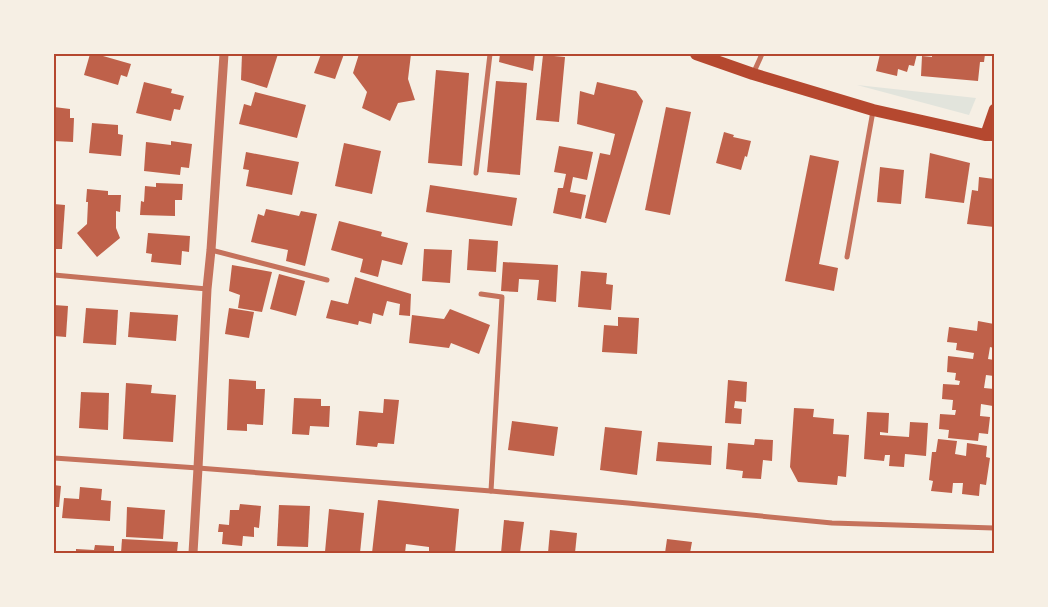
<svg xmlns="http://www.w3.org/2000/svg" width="1048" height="607" viewBox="0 0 1048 607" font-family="Helvetica,sans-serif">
<rect width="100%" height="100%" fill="#f6efe4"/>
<path fill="#e2e4dc" d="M857,85l119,13 -7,17z"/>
<g fill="#bf614a">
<path d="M90,54h6l35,10 -4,13 -6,-2 -3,10 -34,-10z"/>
<path d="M242,54h36l-11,34 -26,-8z"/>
<path d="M321,54h23l-9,25 -21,-6z"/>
<path d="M359,54h52l-3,25 7,21 -17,3 -8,18 -28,-13 5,-16 -14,-19z"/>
<path d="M500,54h35l-2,17 -34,-9z"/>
<path d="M880,54h37l-3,12 -5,-1 -2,7 -9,-3 -1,7 -21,-5z"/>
<path d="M932,54h53l-1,8h-4l-2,19 -57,-5 1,-20 10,1z"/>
<path d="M543,55l22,2 -6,65 -23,-2z"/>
<path d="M436,70l33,3 -7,93 -34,-3z"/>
<path d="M496,81l31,2 -7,92 -33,-3z"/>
<path d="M144,82l28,7 -1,4 13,3 -4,14 -6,-1 -3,12 -35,-8z"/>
<path d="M597,82l39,9 7,10 -37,122 -21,-5 15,-65 10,2 5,-21 -38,-10 3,-33 14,4z"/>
<path d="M255,92l51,13 -9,33 -58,-14 5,-20 7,2z"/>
<path d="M54,107l16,2v9h4l-1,24 -19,-1z"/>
<path d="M666,107l25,5 -21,103 -25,-5z"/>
<path d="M92,123l26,2v9l5,1 -2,21 -32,-3z"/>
<path d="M724,132l10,3 -1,2 18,4 -4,16 -2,-1 -4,14 -25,-7z"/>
<path d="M171,141l21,3 -3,24 -8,-1 -1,8 -36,-4 2,-29 25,3z"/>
<path d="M344,143l37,8 -9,43 -37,-8z"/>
<path d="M559,146l34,6 -6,28 -14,-3 -3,15 16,3 -5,24 -28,-6 5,-25h5l3,-14 -12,-2z"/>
<path d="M246,152l53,10 -7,33 -46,-9 3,-16 -6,-1z"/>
<path d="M930,153l40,10 -6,40 -39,-5z"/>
<path d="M810,155l29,6 -20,103 19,4 -4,23 -49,-10z"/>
<path d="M880,167l24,3 -3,34 -24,-2z"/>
<path d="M979,177l15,2v48l-27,-3 5,-34 6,1z"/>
<path d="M156,183l27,1 -1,16h-7v16l-35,-1 1,-14 3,1 1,-16 11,1z"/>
<path d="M430,185l87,13 -5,28 -86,-14z"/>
<path d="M87,189l21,2v4h13l-1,17 -4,-1v17l4,10 -23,19 -20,-24 10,-9 1,-22h-2z"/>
<path d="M54,204l11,1 -3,44h-8z"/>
<path d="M266,209l33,7 2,-5 16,3 -12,52 -19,-5 2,-11 -37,-8 7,-28 6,2z"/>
<path d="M339,221l43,11 -1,4 27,7 -6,22 -20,-5 -4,17 -18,-5 3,-13 -32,-9z"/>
<path d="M148,233l42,3 -1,16 -7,-1 -1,14 -30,-3 1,-8 -6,-1z"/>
<path d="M469,239l29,2 -2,31 -29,-2z"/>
<path d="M424,249l28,1 -2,33 -28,-2z"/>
<path d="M503,262l55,3 -2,37 -19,-2 2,-20 -20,-1 -1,13 -17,-1z"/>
<path d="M232,265l40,7 -10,40 -24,-4 2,-13 -11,-4z"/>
<path d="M581,271l26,2 -1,11 7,1 -2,25 -33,-3z"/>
<path d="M279,274l26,7 -9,35 -26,-7z"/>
<path d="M355,277l56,17 -1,22 -11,-1 1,-11 -13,-3 -4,15 -10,-3 -2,11 -12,-3 -1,4 -32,-7 5,-18 17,4z"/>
<path d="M54,305l14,1 -2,31 -12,-1z"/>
<path d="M86,308l32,2 -2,35 -33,-2z"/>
<path d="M229,308l25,4 -5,26 -24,-4z"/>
<path d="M450,309l40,16 -11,29 -28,-11 -2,5 -40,-5 3,-28 32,4z"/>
<path d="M130,312l48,3 -2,26 -48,-4z"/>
<path d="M618,317l21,1 -2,36 -35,-2 2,-27 14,1z"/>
<path d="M978,321l16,3v24l-4,-1 -2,12 6,1v16l-8,-1 -2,13 10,1 -1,17 -12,-2 -1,12 10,1 -2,17 -9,-1 -1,8 -30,-3 1,-8 -10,-1 1,-15 15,1 1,-5h-4l1,-10 -11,-1 1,-15 16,1 1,-4 -5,-1 1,-7 -9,-1 1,-16 25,3 1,-6 -18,-3 1,-7 -10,-1 2,-15 28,4z"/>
<path d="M229,379l27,2v8h9l-2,36 -16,-1v7l-20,-1z"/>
<path d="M728,380l19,2 -1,20 -11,-1 -1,7 8,1 -1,15 -16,-1z"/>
<path d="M126,383l26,2 -1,8 25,2 -3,47 -50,-3z"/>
<path d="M81,392l28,1 -1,37 -29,-2z"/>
<path d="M294,398l27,1v7h9l-1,21 -19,-1 -1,9 -17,-1z"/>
<path d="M384,399l15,1 -5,44 -16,-1 -1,4 -21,-2 3,-34 24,2z"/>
<path d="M794,408l20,1 -1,8 21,2 -1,15 16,1 -3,42 -8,-1 -1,9 -39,-3 -8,-15z"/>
<path d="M867,412l22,1 -1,20 -8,-1v3l29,2 1,-15 18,1 -2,33 -21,-2 -1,13 -15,-1 1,-11h-5l-1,6 -20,-2z"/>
<path d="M512,421l46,6 -4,29 -46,-6z"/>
<path d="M605,427l37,4 -5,44 -37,-5z"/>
<path d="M755,439l18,1 -1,21 -9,-1 -2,19 -19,-1 1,-7 -17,-2 2,-26 26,2z"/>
<path d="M938,439l19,2 -2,13 11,2 1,-13 20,3 -1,11 4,1 -4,27 -6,-1 -1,12 -17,-2 1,-11h-10l-1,10 -21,-2 2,-10 -4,-1 3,-28h4z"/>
<path d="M658,442l54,4 -1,19 -55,-4z"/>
<path d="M54,485l7,1 -2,21h-5z"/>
<path d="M80,487l22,2 -1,11 10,1 -1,20 -48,-3 2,-20 15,1z"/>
<path d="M378,500l81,9 -4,44h-26v-6l-23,-3 -1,9h-33z"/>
<path d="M240,504l21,2 -2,22 -5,-1v10l-11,-1 -1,10 -20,-2 1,-12h-5l1,-8 10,1 1,-15h9z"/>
<path d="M279,505l31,1 -2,41 -31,-1z"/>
<path d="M127,507l38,3 -2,29 -37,-2z"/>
<path d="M329,509l35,4 -4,40 -35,-1z"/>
<path d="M504,520l20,2 -4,31h-19z"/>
<path d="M550,530l27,3 -2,20h-27z"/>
<path d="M122,539l56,3 -1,11h-56z"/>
<path d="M667,539l25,3 -2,11h-25z"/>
<path d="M95,545l19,1v7h-38v-4l18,1z"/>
</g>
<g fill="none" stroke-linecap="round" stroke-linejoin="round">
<g stroke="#c5725c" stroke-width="5">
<path d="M753,74l9,-20"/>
<path d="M476,173l14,-119"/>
<path d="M211,250l116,30"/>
<path d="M847,257l26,-146"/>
<path d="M54,275l153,14"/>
<path d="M481,294l21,3 -11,194"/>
<path d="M54,458l144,10 293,23 137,12 204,20 162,5"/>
</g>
<path stroke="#c5725c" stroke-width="9" d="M193,553l5,-85 9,-179 4,-39 13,-196"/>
<path stroke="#b5482f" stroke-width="10" d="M985,135l9,-26"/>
<path stroke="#b5482f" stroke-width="12" d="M696,54l57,20 120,36 112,25h9"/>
</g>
<rect width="1048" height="607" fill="none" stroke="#f6efe4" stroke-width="110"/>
<rect x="55" y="55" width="938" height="497" fill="none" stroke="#b5482f" stroke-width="2"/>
</svg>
